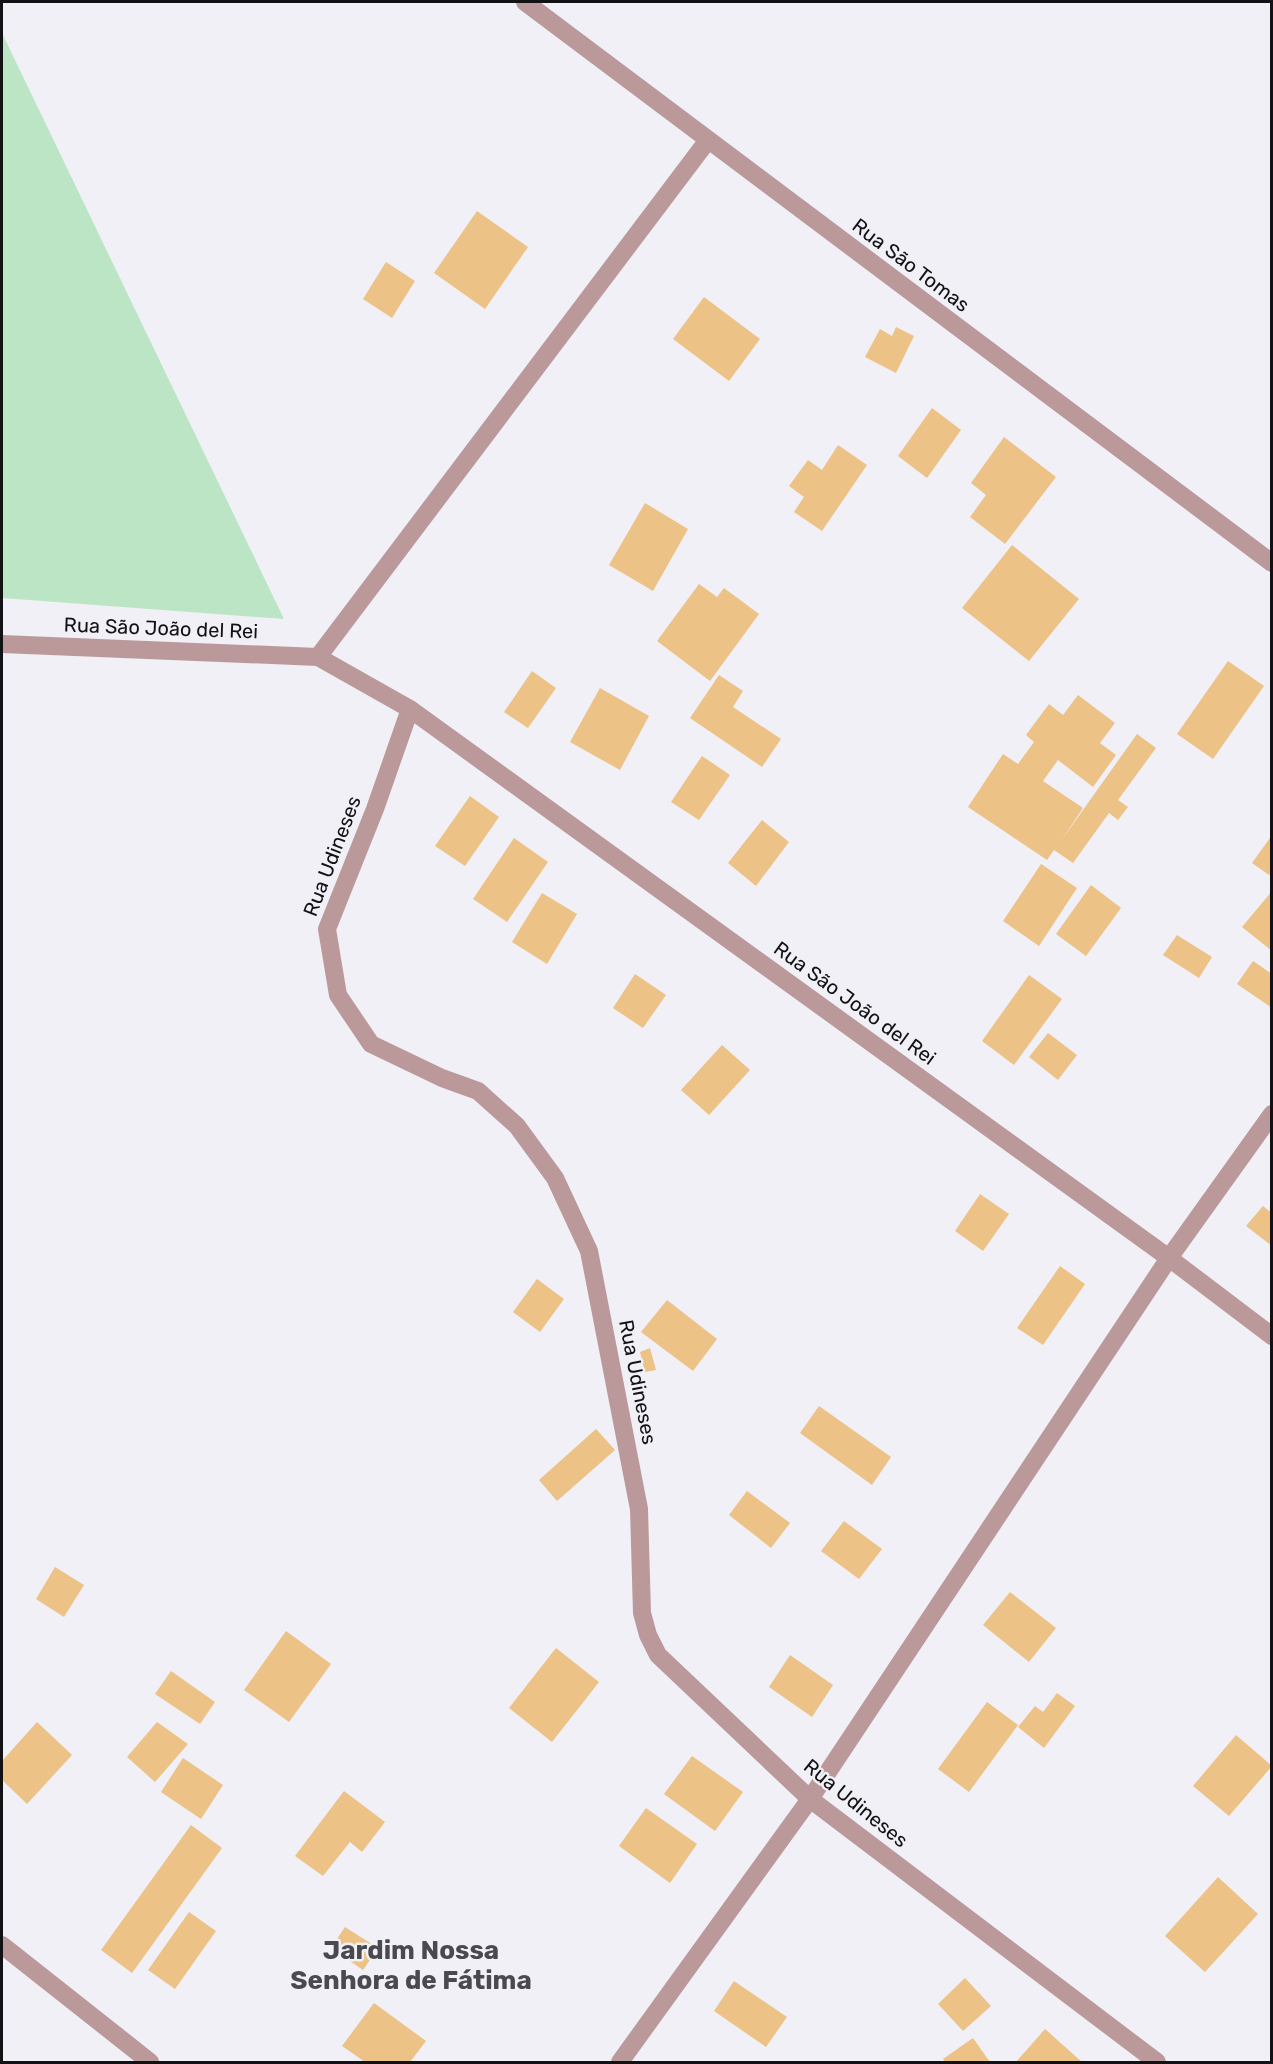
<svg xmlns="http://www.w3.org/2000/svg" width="1273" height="2064" viewBox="0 0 1273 2064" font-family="Rubik,sans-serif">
<rect width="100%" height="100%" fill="#f0f0f6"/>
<path fill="#bce5c6" d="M2,33l282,586 -282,-21z"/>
<g fill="#ecc286">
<path d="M477,211l51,36 -43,62 -51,-36z"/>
<path d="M386,262l29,19 -23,37 -29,-19z"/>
<path d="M704,297l56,42 -31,42 -56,-42z"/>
<path d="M896,327l18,9 -18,37 -31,-16 15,-28 12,7z"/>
<path d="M932,408l29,22 -34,48 -29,-22z"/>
<path d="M1004,437l52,40 -51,67 -35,-27 16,-22 -15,-12z"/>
<path d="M838,445l29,20 -45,66 -28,-19 10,-15 -15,-11 19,-26 14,10z"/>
<path d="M645,503l43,26 -35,62 -44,-26z"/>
<path d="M1012,545l67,54 -50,62 -67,-53z"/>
<path d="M699,584l18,13 7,-9 35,26 -49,67 -53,-40z"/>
<path d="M1228,661l36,25 -51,73 -36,-25z"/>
<path d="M532,671l24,17 -28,40 -24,-16z"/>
<path d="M719,675l24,16 -10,16 48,32 -19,28 -72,-49z"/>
<path d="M600,688l49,28 -29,54 -50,-28z"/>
<path d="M1078,695l37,28 -15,20 16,12 -23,32 -35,-27 -15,21 40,27 -22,33 76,-107 19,14 -38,52 10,7 -10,13 -9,-7 -36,50 -19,-13 -7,10 -79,-53 35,-53 15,10 16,-22 -8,-7 23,-31 14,11z"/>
<path d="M702,756l28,19 -31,45 -28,-18z"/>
<path d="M470,796l29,21 -34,49 -30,-20z"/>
<path d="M762,820l27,22 -33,44 -28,-23z"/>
<path d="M1272,835v37l-3,3 -17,-12z"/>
<path d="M514,838l34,24 -41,60 -34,-23z"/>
<path d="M1041,864l36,24 -38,58 -36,-25z"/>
<path d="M1091,885l30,23 -35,48 -30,-22z"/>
<path d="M1272,891v60l-30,-24z"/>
<path d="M542,893l35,21 -30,50 -35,-22z"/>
<path d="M1177,935l35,22 -13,21 -36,-23z"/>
<path d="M1253,961l19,13v34l-35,-24z"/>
<path d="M635,974l31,21 -23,33 -30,-20z"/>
<path d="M1029,975l33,24 -48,66 -32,-24z"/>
<path d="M1048,1033l29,22 -19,25 -29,-23z"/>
<path d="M722,1045l28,25 -41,45 -28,-25z"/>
<path d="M980,1194l29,20 -26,37 -28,-20z"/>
<path d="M1263,1206l6,5 3,-3v38l-26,-20z"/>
<path d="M1060,1266l25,18 -42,61 -26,-17z"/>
<path d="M537,1279l27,20 -24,33 -27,-20z"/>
<path d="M667,1300l50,39 -24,32 -52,-39z"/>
<path d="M650,1348l6,22 -11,2 -5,-20z"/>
<path d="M819,1406l72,51 -19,28 -72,-52z"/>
<path d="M596,1429l19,21 -58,51 -18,-21z"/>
<path d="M747,1491l43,32 -19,25 -42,-33z"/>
<path d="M844,1521l38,28 -23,30 -38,-28z"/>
<path d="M55,1567l29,18 -20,32 -28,-18z"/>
<path d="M1010,1592l46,36 -27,34 -46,-37z"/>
<path d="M286,1631l45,33 -42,58 -45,-32z"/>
<path d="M556,1648l43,34 -47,60 -43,-34z"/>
<path d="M790,1655l43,30 -21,32 -43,-30z"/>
<path d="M171,1671l44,31 -15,22 -45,-30z"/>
<path d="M1057,1693l18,13 -31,42 -26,-21 17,-21 8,6z"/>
<path d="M987,1702l31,23 -49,67 -31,-23z"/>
<path d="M37,1722l35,33 -45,49 -25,-24v-19z"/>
<path d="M157,1722l31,22 -33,38 -28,-25z"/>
<path d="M1236,1735l36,31 -43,50 -36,-30z"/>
<path d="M692,1756l51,36 -28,39 -51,-37z"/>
<path d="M183,1758l40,27 -22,34 -40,-27z"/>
<path d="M344,1791l41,31 -23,30 -12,-10 -27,34 -28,-20z"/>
<path d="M646,1808l51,36 -27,39 -51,-37z"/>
<path d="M191,1825l31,23 -90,125 -31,-23z"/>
<path d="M1218,1877l40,37 -53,58 -40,-36z"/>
<path d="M189,1912l27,19 -41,58 -27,-19z"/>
<path d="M345,1927l33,21 -15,22 -32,-22z"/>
<path d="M965,1978l26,28 -28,25 -25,-27z"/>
<path d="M734,1981l53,36 -21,30 -52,-36z"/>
<path d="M374,2003l52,38 -16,21h-45l-23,-16z"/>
<path d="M1045,2029l37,33h-66z"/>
<path d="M973,2038l17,24h-45l-2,-3z"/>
</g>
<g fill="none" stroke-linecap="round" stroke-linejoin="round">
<g stroke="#bb999b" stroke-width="18">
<path d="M525,2l747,561"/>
<path d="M2,644l316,13 92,52 -35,100 -48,120 11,66 33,49 71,34 36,13 39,35 38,52 34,73 50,258 3,104 6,22 10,20 152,144 347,263"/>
<path d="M318,657l390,-517"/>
<path d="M410,709l759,549 103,78"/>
<path d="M2,1945l148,117"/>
<path d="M620,2062l190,-263 359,-541 103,-144"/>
</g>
</g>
<g text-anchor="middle" stroke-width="5" stroke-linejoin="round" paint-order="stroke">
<g font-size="20" fill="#121214" stroke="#f0f0f6">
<text transform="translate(911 265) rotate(37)" y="7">Rua São Tomas</text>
<text transform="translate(161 628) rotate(2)" y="7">Rua São João del Rei</text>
<text transform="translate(332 856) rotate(-69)" y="7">Rua Udineses</text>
<text transform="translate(855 1003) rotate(36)" y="7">Rua São João del Rei</text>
<text transform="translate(638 1382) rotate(79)" y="7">Rua Udineses</text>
<text transform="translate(856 1803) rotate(39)" y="7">Rua Udineses</text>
</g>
<g font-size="26" font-weight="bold" fill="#49494f" stroke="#f0f0f6">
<text x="411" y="1959">Jardim Nossa<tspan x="411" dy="30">Senhora de Fátima</tspan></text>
</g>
</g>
<rect width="1273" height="2064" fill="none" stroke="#121214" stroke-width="6"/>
</svg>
